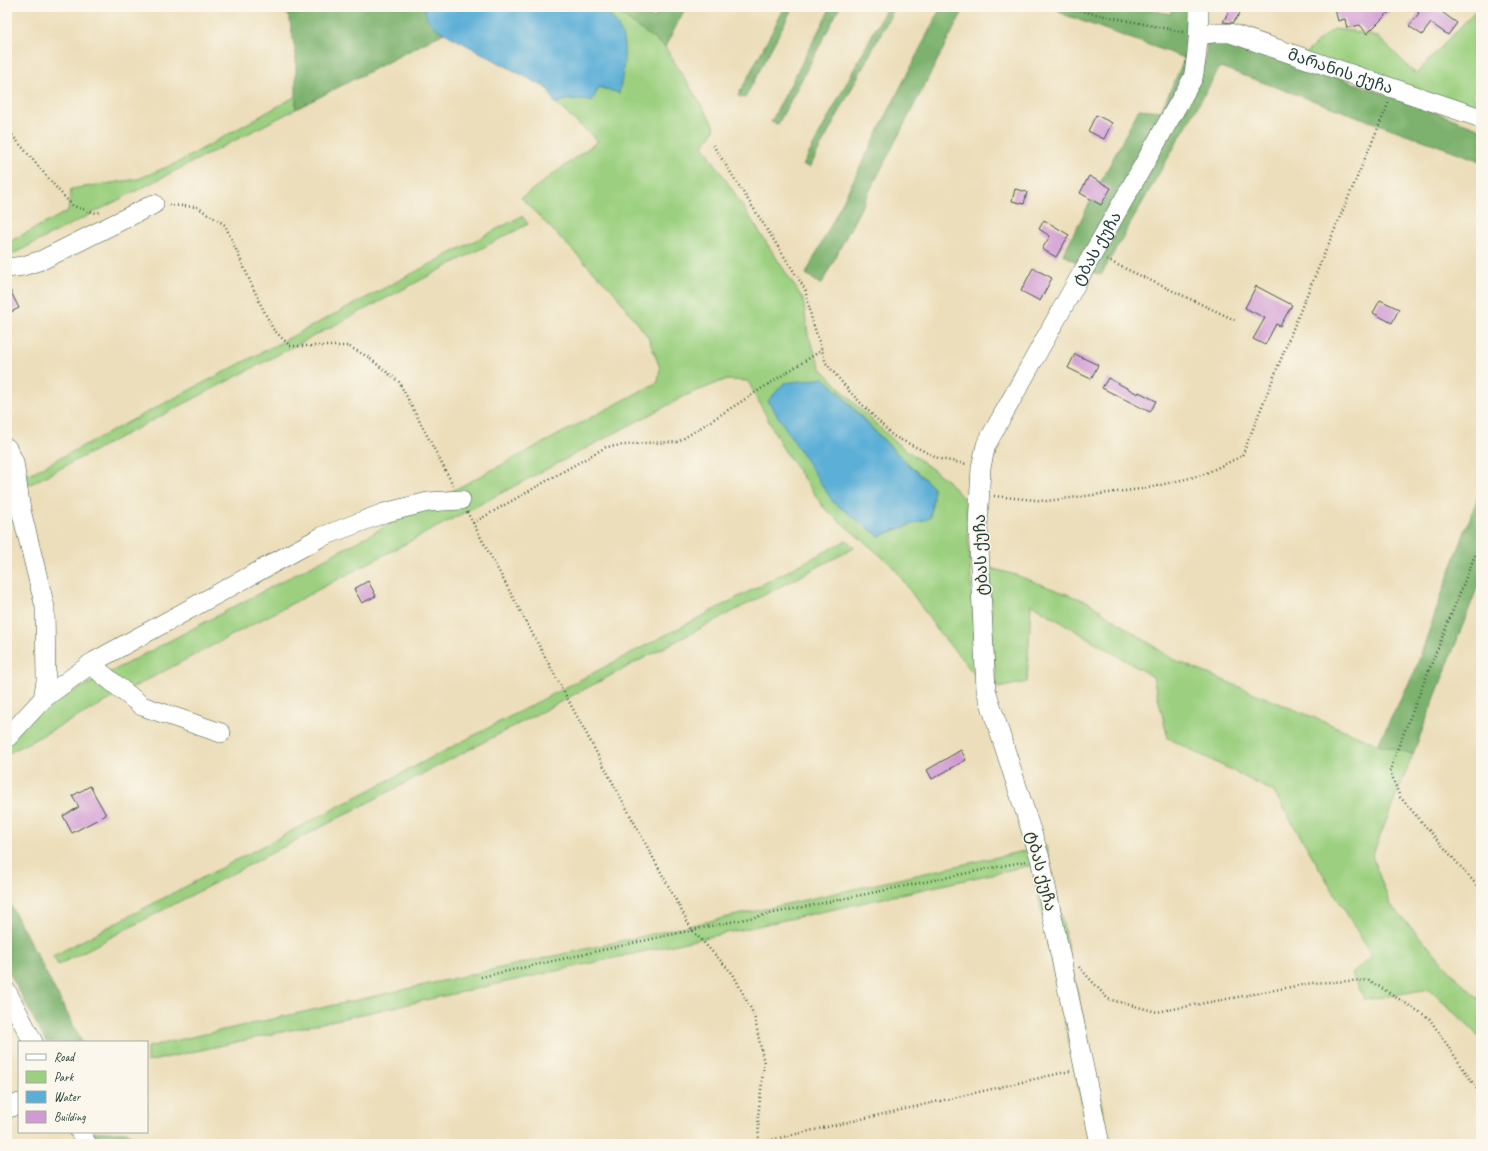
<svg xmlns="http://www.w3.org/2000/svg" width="1488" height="1151" viewBox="0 0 1488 1151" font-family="Caveat,'Noto Sans Georgian',sans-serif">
<rect width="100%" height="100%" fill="#fbf7ec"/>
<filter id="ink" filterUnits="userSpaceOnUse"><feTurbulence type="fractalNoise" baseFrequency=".025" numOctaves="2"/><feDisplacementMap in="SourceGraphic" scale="8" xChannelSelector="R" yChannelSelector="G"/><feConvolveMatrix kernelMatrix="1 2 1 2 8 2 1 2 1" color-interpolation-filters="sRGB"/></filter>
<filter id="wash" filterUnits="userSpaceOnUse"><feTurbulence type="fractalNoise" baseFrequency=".012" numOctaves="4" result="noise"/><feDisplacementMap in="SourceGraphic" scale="16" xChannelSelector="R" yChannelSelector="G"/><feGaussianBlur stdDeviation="0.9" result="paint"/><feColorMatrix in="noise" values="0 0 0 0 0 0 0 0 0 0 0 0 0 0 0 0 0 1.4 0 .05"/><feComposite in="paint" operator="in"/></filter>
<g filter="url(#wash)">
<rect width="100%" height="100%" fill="#ecdeba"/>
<g fill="#9cd080" stroke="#5e865a" fill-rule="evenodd">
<path d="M602,7h7l20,13 36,27 50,80 -5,10 -7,8 100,154 5,36 13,33 41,43 36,33 49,36 19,22 11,175 -39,-46 -45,-65 -69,-58 -40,-58 -36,-69 -23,-1 -38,15 -680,359v-27l651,-345 2,-14 -12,-31 -35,-46 -92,-93 77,-57 -43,-38 15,-4 22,2 7,-14 20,6 -9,-79zM838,390c29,35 62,66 95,97l-26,39 -28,10 -13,-11z"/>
<path d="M1479,7h2v70l-8,20 8,5v12l-178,-58 21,-20 10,-7 18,2 26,6 38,37z"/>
<path d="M296,96v13l-289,148v-14l61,-32 3,-22 67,-10 41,-17z"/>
<path d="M522,216l6,8 -503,263 -5,-8z"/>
<path d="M847,540l7,8 -796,417 -5,-9z"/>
<path d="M990,568l26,7 72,27 86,58 204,84 35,10 -41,102 18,48 69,76 22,21v37l-52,-49 -64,11 -13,-26 20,-18 -98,-164 -106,-54 -15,-61 -122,-73 -4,78 -29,6 -6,-38z"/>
<path d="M1046,846l64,298h-20l-58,-279 -885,197v-15z"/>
</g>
<g fill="#7db26e" stroke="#4e7851">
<path d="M281,7h143c3,12 8,20 20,26l-148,76v-54l-7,-39z"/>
<path d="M627,7h11l16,12 7,-12h25l-21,40 -44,-32z"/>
<path d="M785,7h8l-48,91 -7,-2z"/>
<path d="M831,7h9l-62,117 -7,-2z"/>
<path d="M887,7h8l-85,160 -7,-2z"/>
<path d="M941,7h24l-144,278 -15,-11z"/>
<path d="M1054,7h83l34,7v-7h22l-3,52 15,4 2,-21 17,-6 257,93v32l-261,-94 -119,208 -11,-4 -27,-17 76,-145 22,2 24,-53 -120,-43z"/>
<path d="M1481,489v89l-68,176 -35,-10 37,-73 36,-103z"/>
<path d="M7,898l75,144h-36l-39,-74z"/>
<path d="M93,1132h36l6,12h-36z"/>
</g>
<g fill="#5bafd7" stroke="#3d7686">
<path d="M424,7h178c7,6 19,21 21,31 3,18 0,37 -4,55l-20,-6 -7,14 -22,-2 -15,4 -7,-14 -111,-60 -10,-10z"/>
<path d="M824,378c13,11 23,24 34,36 24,26 50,50 75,73v12l-3,19 -51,18 -46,-34 -65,-101 16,-18z"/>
</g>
<g id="blocks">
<g fill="#d09ad3">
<path d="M1231,7h13l-11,16 -10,-1z"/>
<path d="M1342,7h52l-27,27 -7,-9 -13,3 -2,-9 -7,2 -3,-12z"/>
<path d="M1412,7h23l22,16 -9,12 -17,-12 -9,12 -13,-9 10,-13z"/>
<path d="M1096,115l16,8 -8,16 -16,-8z"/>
<path d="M1089,176l22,12 -10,17 -21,-12z"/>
<path d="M1015,189l12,3 -3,12 -12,-3z"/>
<path d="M1044,220l25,15 -13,22 -14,-8 8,-13 -11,-7z"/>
<path d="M1033,268l19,10 -12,23 -19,-10z"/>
<path d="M7,284l12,24 -12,6z"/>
<path d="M1256,286l36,19 -12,21 -4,-2 -11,21 -12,-6 12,-21 -20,-10z"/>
<path d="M1380,300l19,9 -7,14 -19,-10z"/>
<path d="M1075,354l23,11 -7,14 -23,-11z"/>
<path d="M1108,378l30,16 1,-2 17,9 -6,11 -48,-24z"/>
<path d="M368,581l8,15 -14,7 -8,-14z"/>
<path d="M961,750l5,10 -34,19 -5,-9z"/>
<path d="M90,786l16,29 -34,18 -9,-17 16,-9 -7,-11z"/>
</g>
</g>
</g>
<g filter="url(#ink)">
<use href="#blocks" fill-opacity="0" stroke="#3e5548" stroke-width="1"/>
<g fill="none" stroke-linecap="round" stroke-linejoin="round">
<g stroke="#3e5548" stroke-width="20">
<g id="minor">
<path id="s1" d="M1199,35l14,-2h17l251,85"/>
<path d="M7,268l16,-2 19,-6 112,-56"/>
<path d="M7,448l7,14 7,48 24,97 1,74 -3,18"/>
<path d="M90,664l52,42 79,27"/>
<path d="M7,738l36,-39 52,-38 226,-124 63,-24 44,-11 33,-2"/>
<path d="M7,992l26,50"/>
<path d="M7,1109l12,-6"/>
<path d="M80,1132l7,12"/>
<path id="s2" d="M1100,1144l-60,-286 -54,-168 -8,-164 3,-59 5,-22 92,-165 115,-202c5,-24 6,-47 6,-71"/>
</g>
</g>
<g stroke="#3e5548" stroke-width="2.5" stroke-dasharray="1 3" stroke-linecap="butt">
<path d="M1069,7l2,2 112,23"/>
<path d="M7,129l53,63 13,14 23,7 4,-1"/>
<path d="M713,145l92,144 7,31 14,43 24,29 43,44 47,23 27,5"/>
<path d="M169,205l28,2 28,18 34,76 14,28 17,17h58l20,11 31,25 54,103"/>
<path d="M1107,260l130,61"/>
<path d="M994,496l52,5 102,-13 54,-13 40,-19 61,-152 86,-202"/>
<path d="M467,512l225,418 41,44 21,41 10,48 -6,54 1,26"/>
<path d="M473,523l133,-76 38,-4 34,-1 144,-92"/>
<path d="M1481,540l-84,210 -7,21 10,26 81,93"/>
<path d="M1079,967l29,32 49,13 155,-29 57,-3 60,38 52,77"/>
<path d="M481,977l211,-47 334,-69"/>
<path d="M753,1144l317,-73"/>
</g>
<use href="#minor" stroke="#fff" stroke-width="19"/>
</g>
</g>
<g text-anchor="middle" stroke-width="3" stroke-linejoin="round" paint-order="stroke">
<g font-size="16" fill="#1f3d34" stroke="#fbf7ec">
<text dy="6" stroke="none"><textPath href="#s1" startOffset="148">მარანის ქუჩა</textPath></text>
<text dy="6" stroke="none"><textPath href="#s2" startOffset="940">ტბას ქუჩა</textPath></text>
<text transform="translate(980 555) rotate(-92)" y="6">ტბას ქუჩა</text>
<text transform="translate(1042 871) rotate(76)" y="6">ტბას ქუჩა</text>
</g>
</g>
<rect width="1488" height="1151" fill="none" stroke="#fbf7ec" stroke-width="24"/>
<rect x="18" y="1041" width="130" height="92" fill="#fbf7ec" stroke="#a3ada2"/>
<rect x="26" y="1054" width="20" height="6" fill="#ffffff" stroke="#a3ada2"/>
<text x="54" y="1061" font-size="12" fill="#1f3d34">Road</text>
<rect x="26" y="1071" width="20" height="12" fill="#9cd080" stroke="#a3ada2"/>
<text x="54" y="1081" font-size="12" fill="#1f3d34">Park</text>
<rect x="26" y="1091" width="20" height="12" fill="#5bafd7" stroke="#a3ada2"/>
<text x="54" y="1101" font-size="12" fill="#1f3d34">Water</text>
<rect x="26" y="1111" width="20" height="12" fill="#d09ad3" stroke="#a3ada2"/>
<text x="54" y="1121" font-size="12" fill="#1f3d34">Building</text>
</svg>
